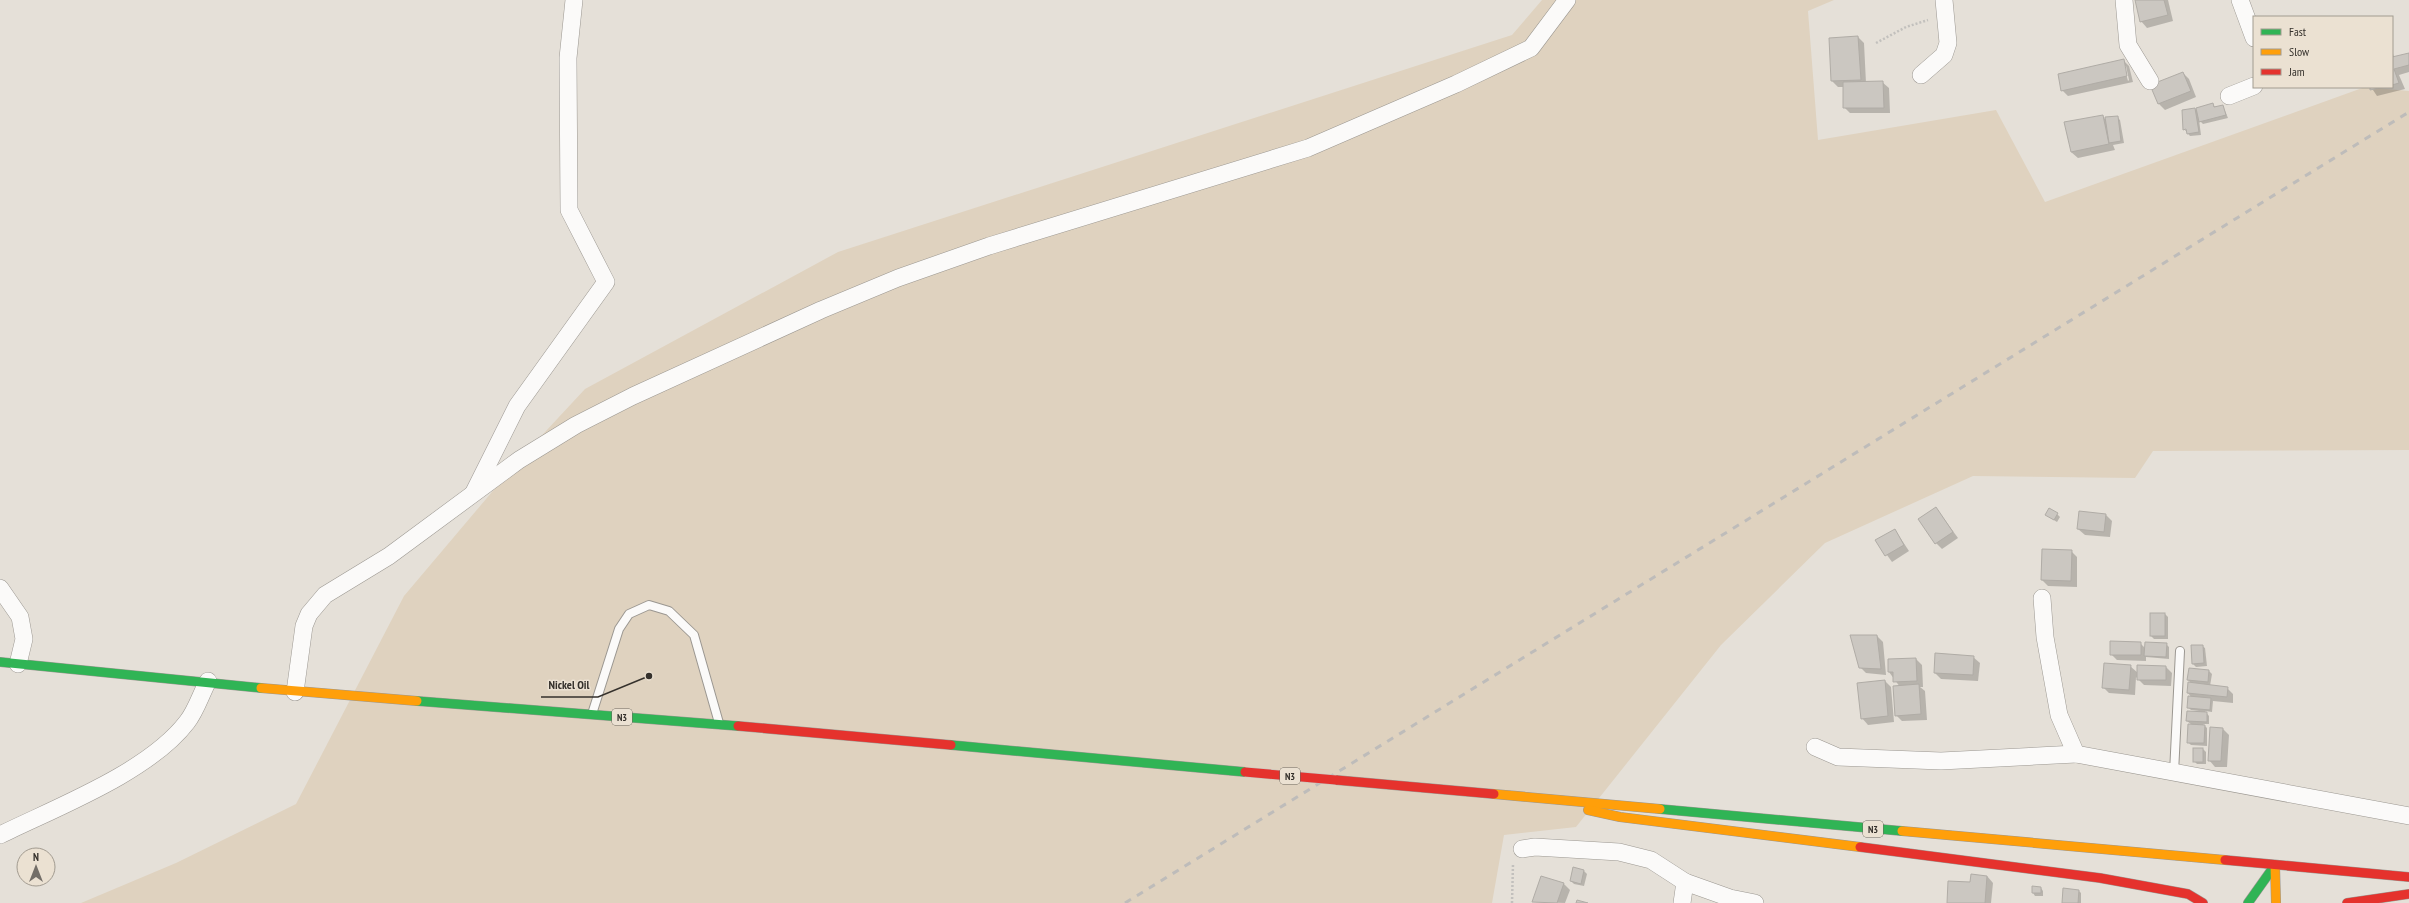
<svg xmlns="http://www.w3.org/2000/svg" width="2409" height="903" viewBox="0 0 2409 903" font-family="'PT Sans Narrow',sans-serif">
<rect width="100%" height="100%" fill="#e5e0d8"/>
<path fill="#dfd2bf" d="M1542,0h292l-26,11 10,129 178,-30 49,92 320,-115 44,4v359l-256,1 -18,27 -162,-2 -148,67 -104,102 -145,182 -72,8 -12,68h-1411l95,-40 120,-59 108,-208 115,-136 66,-71 253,-137 674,-217z"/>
<g fill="#0003" fill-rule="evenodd">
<path d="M2136,0h32l5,21 -26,7 -6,-7z"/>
<path d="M1858,37l6,6 2,40 16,-1 7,6 1,25h-40l-6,-6v-20h-6l-6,-6z"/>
<path d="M2392,49l2,9 15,-4v18l-10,3 6,14 -28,7 -6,-9h21z"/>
<path d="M2123,60l6,6 4,16 -65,14 -6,-6zM2124,66h2l3,14 -1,1z"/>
<path d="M2183,73l6,6 7,18 -31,13 -6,-6 -7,-19z"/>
<path d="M2212,104l3,3 8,-1 5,12 -25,6 -4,-4 2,15 -11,1 -5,-6 6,-1h-7l11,-20 3,3z"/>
<path d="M2102,116l4,4 11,-3 3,3 4,23 -11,2 2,5 -37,8 -7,-6z"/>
<path d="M1936,508l22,30 -16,11 -6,-6z"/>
<path d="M2057,514l3,3 -3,5 -8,-5z"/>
<path d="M2106,515l6,6 -2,16 -25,-2 -7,-6z"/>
<path d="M1895,530l14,21 -17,11 -15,-21z"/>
<path d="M2043,550l28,1 6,6v30l-29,-1 -6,-6z"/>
<path d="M2151,614h14l3,3v22h-14l-3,-3z"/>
<path d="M1877,636l6,6 3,33 -20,-2 -6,-6z"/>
<path d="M2140,643l5,5 21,-4 3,3v12l-23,-2v4l-29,-1 -6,-6z"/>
<path d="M2202,646l3,2 2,18 -11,1 -3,-3z"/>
<path d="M1973,657l7,6 -2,18 -37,-2 -6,-6z"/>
<path d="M1916,659l6,6 1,22h-3l5,4 2,29 -25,1 -6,-6 4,-28 -11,-15z"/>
<path d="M2130,666l8,7 28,-6 6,6 -1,13 -27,-1 -8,-8 -1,18 -26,-2 -6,-6z"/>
<path d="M2209,671l3,3 -2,12 17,2 6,6v9l-20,-2 -1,11 -7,-1 4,5v8h-6l4,4v18l-16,-1 -3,-3 4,-17 -5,-4 12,-10 -8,-1 -3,-3 4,-9 -4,-5 4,-9 -4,-4z"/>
<path d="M1885,681l6,6 3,35 -26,3 -6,-7z"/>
<path d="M2223,729l6,6 -2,32h-12l-6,-7z"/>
<path d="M2203,749l3,3v12h-9l-3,-3z"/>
<path d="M1584,871l3,3 -3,12 -10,-2 -3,-3z"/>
<path d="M1987,876l6,7 -2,20h-43z"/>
<path d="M1541,877l23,7 6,6 -5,13 -32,-1z"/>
<path d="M2041,888l2,3v5h-8l-2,-3z"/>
<path d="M2079,891l2,2v10h-18z"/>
</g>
<g fill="#cbc7c1" stroke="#b0aca6">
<path d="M2135,0h29l4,15 -28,7z"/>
<path d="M1858,36l3,44 -30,1 -2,-43z"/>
<path d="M2409,53v12l-15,4 5,14 -7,2v-28z"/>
<path d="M2124,59l3,17 -66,15 -3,-17z"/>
<path d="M2183,72l8,19 -33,13 -8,-19z"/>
<path d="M1883,81l1,27h-41v-26z"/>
<path d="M2370,87h13l-13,3z"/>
<path d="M2213,103l1,4 9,-2 3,10 -27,7 -3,-14z"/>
<path d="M2195,108l4,24 -12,2 -1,-5 -3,1 -1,-20z"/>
<path d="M2103,115l6,29 -38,8 -7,-30z"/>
<path d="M2118,116l3,25 -12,2 -4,-26z"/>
<path d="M1936,507l17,25 -18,12 -17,-25z"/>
<path d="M2049,508l9,5 -4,7 -9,-5z"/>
<path d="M2079,511l27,3 -2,18 -27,-3z"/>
<path d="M1895,529l9,16 -19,11 -10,-16z"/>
<path d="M2042,549l30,1 -1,31 -30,-1z"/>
<rect x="2150" y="613" width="15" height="23"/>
<path d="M1850,635h27l4,34 -22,-1z"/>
<path d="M2110,641l31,1v13h-31z"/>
<path d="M2145,642l22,1 -1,14 -22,-1z"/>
<path d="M2191,645h12l1,18 -12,1z"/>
<path d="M1935,653l39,3 -1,19 -39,-2z"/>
<path d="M1916,658l1,23 -24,1v-10h-5v-13z"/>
<path d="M2104,663l27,2 -2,25 -27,-2z"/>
<path d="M2137,665l29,1v14h-29z"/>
<path d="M2189,668l20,2 -1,12 -21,-2z"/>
<path d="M1885,680l3,36 -27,3 -4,-36z"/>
<path d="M2188,682l40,5 -1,10 -40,-4z"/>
<path d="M1919,684l2,30 -26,2 -2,-30z"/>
<path d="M2188,696l23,2 -1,12 -23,-2z"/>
<path d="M2187,711l20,1v10l-21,-1z"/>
<path d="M2188,724l17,1 -1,18h-17z"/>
<path d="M2210,727l13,1 -2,33h-13z"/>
<rect x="2193" y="748" width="10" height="14"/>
<path d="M1573,867l11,3 -3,14 -11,-3z"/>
<path d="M1971,874l16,2 -2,27h-38l1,-22 22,1z"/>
<path d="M1541,876l23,7 -7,20 -25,-1z"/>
<path d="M2032,886l9,1v6h-9z"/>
<path d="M2063,888l16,2 -1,13h-16z"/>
<path d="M1577,900l11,3h-12z"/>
</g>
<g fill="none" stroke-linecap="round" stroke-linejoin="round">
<g stroke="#9b9791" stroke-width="10">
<g id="lane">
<path d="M592,714l27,-85 10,-15 20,-9 20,6 25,24 25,88"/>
<path d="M2174,773l6,-122"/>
</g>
</g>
<g stroke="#9b9791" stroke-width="18">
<g id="street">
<path d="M2124,0l4,45 22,36"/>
<path d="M2240,0l14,38"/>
<path d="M1921,75l23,-20 4,-12 -4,-43"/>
<path d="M2229,96l25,-10"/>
<path d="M474,492l43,-86 89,-124 -37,-72 -1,-152 6,-58"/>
<path d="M0,588l20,29 4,22 -6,25"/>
<path d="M2042,598l3,39 14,78 17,39 333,62"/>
<path d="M295,692l9,-66 5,-12 16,-19 64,-39 130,-96 57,-35 57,-29 188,-86 77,-32 91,-32 319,-98 148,-64 75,-36 36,-48"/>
<path d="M1815,747l23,10 103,4 135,-7"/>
<path d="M0,835c57,-28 149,-63 187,-113 9,-11 14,-28 21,-41"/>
<path d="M1522,849l13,-2 84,5 32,8 34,22 45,16 25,5"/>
<path d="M1682,903l3,-21"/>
</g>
</g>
<g stroke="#9b9791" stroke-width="10">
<g id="fast">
<path d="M0,662l261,26"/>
<path d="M417,701l321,25"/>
<path d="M951,745l294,27"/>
<path d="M1660,809l242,22"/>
<path d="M2248,903l27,-38"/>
</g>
</g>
<g stroke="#9b9791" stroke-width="10">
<g id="slow">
<path d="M261,688l156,13"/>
<path d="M1494,794l166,15"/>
<path d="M1588,810l32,7 240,30"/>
<path d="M1902,831l323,29"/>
<path d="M2275,865l1,38"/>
</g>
</g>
<g stroke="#9b9791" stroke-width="10">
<g id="jam">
<path d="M738,726l213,19"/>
<path d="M1336,780l158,14"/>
<path d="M1860,847l240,31 88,16 15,9"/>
<path d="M2225,860l184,17"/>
<path d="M2347,903l62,-9"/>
</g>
</g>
<g stroke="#c2c0bd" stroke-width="2.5" stroke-dasharray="2 2" stroke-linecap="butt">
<path d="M1876,43l30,-16 22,-7"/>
<path d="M1512,903l1,-39"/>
</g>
<use href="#lane" stroke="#fbfaf9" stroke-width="8"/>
<use href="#street" stroke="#fbfaf9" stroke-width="17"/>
<use href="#fast" stroke="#30b455" stroke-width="9"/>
<use href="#slow" stroke="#ff9f0a" stroke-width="9"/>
<use href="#jam" stroke="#e5322d" stroke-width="9"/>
<path stroke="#bebcba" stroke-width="3" stroke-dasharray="7 7" stroke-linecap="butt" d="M1125,903l1284,-791"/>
<g stroke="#c2bfbb" stroke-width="10" stroke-linecap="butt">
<path id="jam-bridge" d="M1245,772l91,8"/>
</g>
<use href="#jam-bridge" stroke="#e5322d" stroke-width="9"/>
</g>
<g text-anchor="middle" stroke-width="3" stroke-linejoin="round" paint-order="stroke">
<g fill="#ebe1d2" stroke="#6c665e" stroke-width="1">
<rect x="612" y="709" width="20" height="16" rx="3"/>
<rect x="1280" y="768" width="20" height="16" rx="3"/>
<rect x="1863" y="821" width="20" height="16" rx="3"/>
</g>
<g font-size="10" font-weight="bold" fill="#35312c">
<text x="622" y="721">N3</text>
<text x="1290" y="780">N3</text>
<text x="1873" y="833">N3</text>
</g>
</g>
<path fill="none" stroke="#35312c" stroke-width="1.5" d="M649 676L598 697H541"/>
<circle fill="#35312c" stroke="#ebe1d2" stroke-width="1.5" cx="649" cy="676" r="4"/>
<g font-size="12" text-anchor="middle" font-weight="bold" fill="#35312c" stroke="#ebe1d2" stroke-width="3" stroke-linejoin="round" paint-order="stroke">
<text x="569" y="689">Nickel Oil</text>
</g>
<rect x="2253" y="16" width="140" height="72" fill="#ebe1d2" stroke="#a29b90"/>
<rect x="2261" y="29" width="20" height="6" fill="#30b455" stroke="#a29b90"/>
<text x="2289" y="36" font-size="12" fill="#35312c">Fast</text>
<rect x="2261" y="49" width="20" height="6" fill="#ff9f0a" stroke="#a29b90"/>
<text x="2289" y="56" font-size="12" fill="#35312c">Slow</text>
<rect x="2261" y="69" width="20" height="6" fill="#e5322d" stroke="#a29b90"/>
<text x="2289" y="76" font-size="12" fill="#35312c">Jam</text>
<g transform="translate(36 867)"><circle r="19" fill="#ebe1d2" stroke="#a29b90"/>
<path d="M0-3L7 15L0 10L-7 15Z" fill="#736e68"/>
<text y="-6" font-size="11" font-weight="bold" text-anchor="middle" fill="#35312c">N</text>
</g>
</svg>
